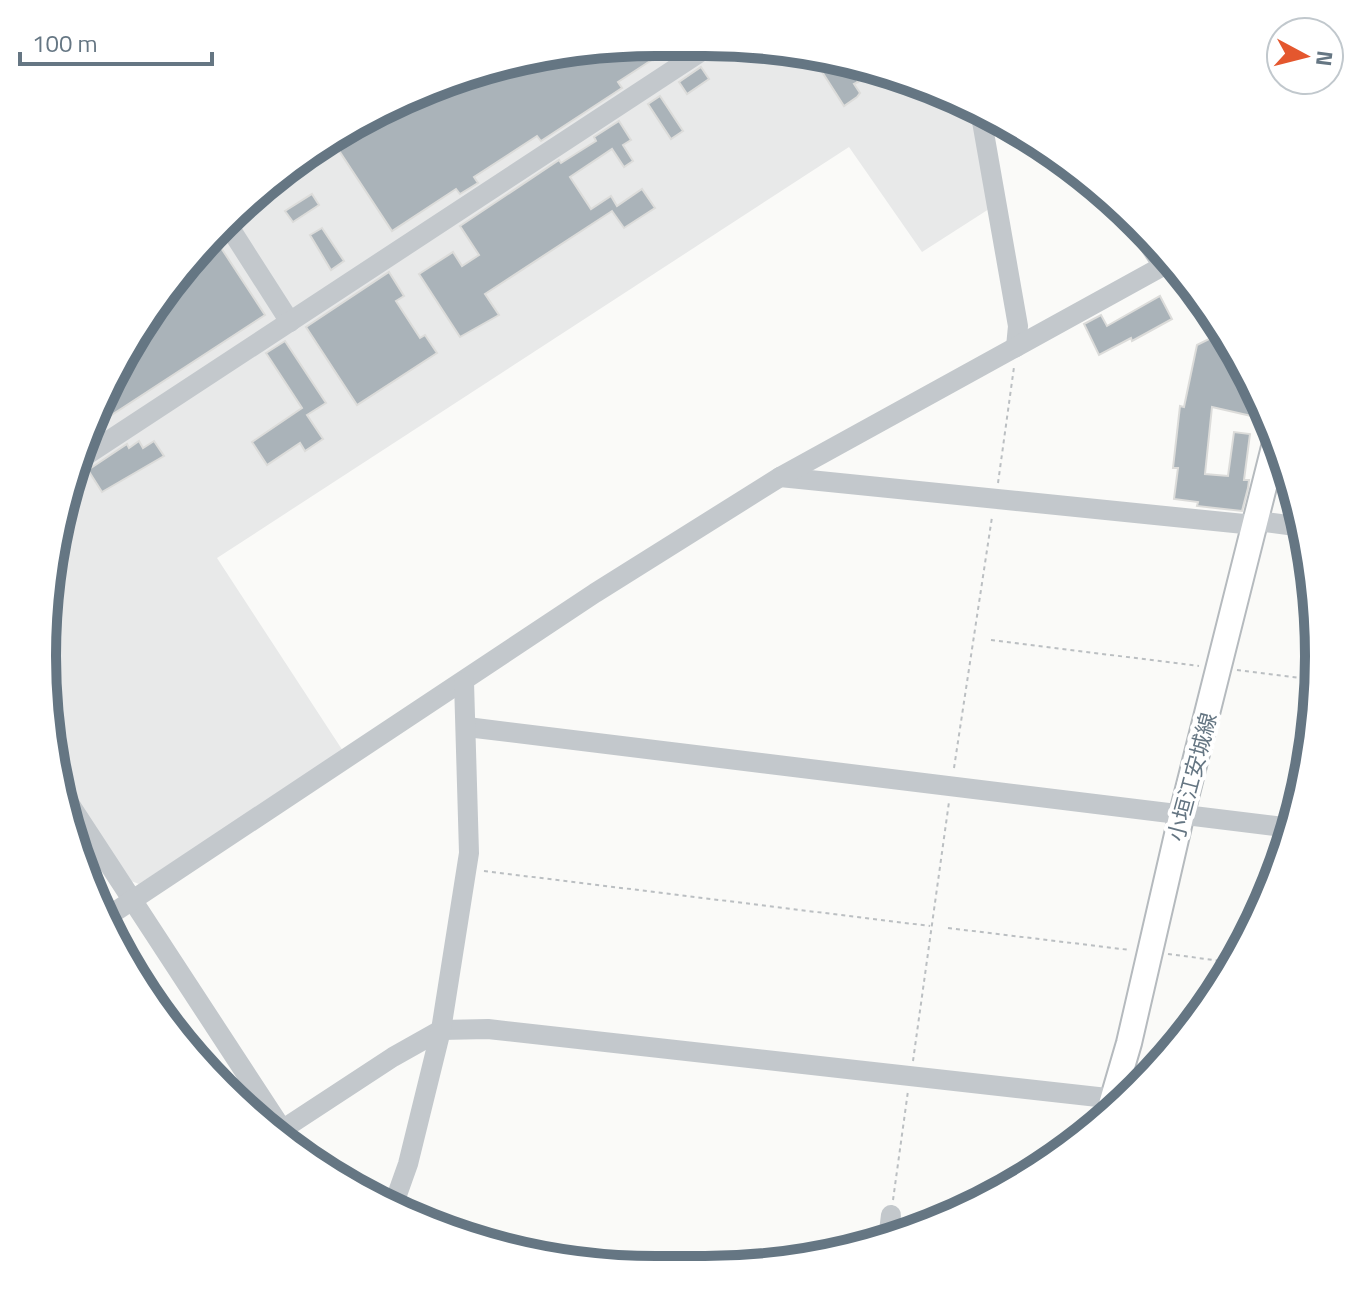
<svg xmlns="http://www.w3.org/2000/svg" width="1361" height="1312" viewBox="0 0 1361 1312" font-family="'Titillium Web','Noto Sans JP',sans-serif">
<rect width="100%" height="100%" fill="#fafaf8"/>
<path fill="#e8e9e9" d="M786,47l116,27 71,33 16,102 -67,43 -73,-105 -632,411 126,193 -204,133 -8,-3 -72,-108 -16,-76 4,-122 28,-117 49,-109 71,-98 88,-82 138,-80 115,-35z"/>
<g fill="#aab3b9" stroke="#dcdcda" stroke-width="2">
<path d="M667,50l-49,32 4,6 -81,53 -4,-5 -63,41 4,6 -18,11 -4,-5 -64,42 -60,-91 89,-51 115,-35z"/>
<path d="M810,53l35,8 13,21 -4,2 6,9 -3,4 -13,9z"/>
<path d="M701,67l8,12 -22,15 -8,-12z"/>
<path d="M660,96l23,35 -12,8 -23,-35z"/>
<path d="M619,121l12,19 -8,5 10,16 -9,6 -12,-18 -42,28 21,32 20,-13 6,10 25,-17 13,19 -31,20 -12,-17 -127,83 14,21 -39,22 -41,-63 34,-22 9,14 17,-11 -19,-29 99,-66 2,3 35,-22 -2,-4z"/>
<path d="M312,194l7,11 -26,17 -8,-11z"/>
<path d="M322,228l22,33 -13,9 -21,-35z"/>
<path d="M212,234l53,81 -178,116 37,-82 71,-98z"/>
<path d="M389,272l15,24 -8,5 24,37 5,-3 12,18 -80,52 -51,-78z"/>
<path d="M1160,296l12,23 -40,22 -1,-3 -32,17 -15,-31 17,-9 6,11z"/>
<path d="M1223,332l32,52 14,36 -57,-13 -7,67 23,2 6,-44 16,2 -6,46h5l-1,8 -6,23 -45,-5 1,-4 -24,-3 4,-31h-5l7,-62 4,1 13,-62z"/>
<path d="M285,341l41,62 -19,12 16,24 -18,12 -5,-8 -33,22 -15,-23 50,-34 -36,-55z"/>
<path d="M139,441l4,7 11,-7 10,15 -62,36 -14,-22 39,-26 2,4z"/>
</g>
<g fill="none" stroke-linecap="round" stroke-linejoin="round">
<g stroke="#b5babe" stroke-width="28">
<path id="major" d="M1108,1115l21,-72 53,-230 94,-374"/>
</g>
<g stroke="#bbbfc2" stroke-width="2" stroke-dasharray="4 4" stroke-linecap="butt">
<path d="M998,483l16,-116"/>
<path d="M991,640l208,26"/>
<path d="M1237,670l79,10"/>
<path d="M954,768l38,-251"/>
<path d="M484,871l446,55"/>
<path d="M948,928l182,22"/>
<path d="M1168,954l69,9"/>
<path d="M913,1061l36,-259"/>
<path d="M893,1200l15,-109"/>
</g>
<g stroke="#c3c8cc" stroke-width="20">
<path d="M980,110l38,216 -2,21"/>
<path d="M1129,215l34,51"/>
<path d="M226,222l64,100"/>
<path d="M73,464l626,-411 2,-3"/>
<path d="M780,477l464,47 21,-2 38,5"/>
<path d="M467,727l825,101"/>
<path d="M63,794l234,358"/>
<path d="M104,919l491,-326 185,-116 392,-216"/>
<path d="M274,1135l119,-78 48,-27 47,-1 637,71"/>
<path d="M392,1209l16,-45 33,-134 28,-177 -5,-171"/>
<path d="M888,1240l3,-25"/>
</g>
<use href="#major" stroke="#fff" stroke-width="24"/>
</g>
<g text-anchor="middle" stroke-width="8" stroke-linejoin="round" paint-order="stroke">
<g font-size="22" fill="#657683" stroke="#fff">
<text transform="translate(1192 777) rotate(-75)" y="8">小垣江安城線</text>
</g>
</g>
<path d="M0 0H1361V1312H0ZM656 56H705A600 600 0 0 1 1305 656V656A600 600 0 0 1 705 1256H656A600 600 0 0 1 56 656V656A600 600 0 0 1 656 56Z" fill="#fff" fill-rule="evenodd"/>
<path fill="none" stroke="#657683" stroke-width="10" d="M656 56H705A600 600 0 0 1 1305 656V656A600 600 0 0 1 705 1256H656A600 600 0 0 1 56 656V656A600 600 0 0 1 656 56Z"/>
<g transform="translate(1305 56) rotate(97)"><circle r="38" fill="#ffffff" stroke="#c1c8cd" stroke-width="2"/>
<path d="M0-6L14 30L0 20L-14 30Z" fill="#e4572e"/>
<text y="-12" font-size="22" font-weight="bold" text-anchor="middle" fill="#657683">N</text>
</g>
<path d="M20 52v12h192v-12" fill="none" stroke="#657683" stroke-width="4"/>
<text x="32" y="52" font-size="24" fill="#657683" stroke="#ffffff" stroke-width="6" paint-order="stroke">100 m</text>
</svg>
